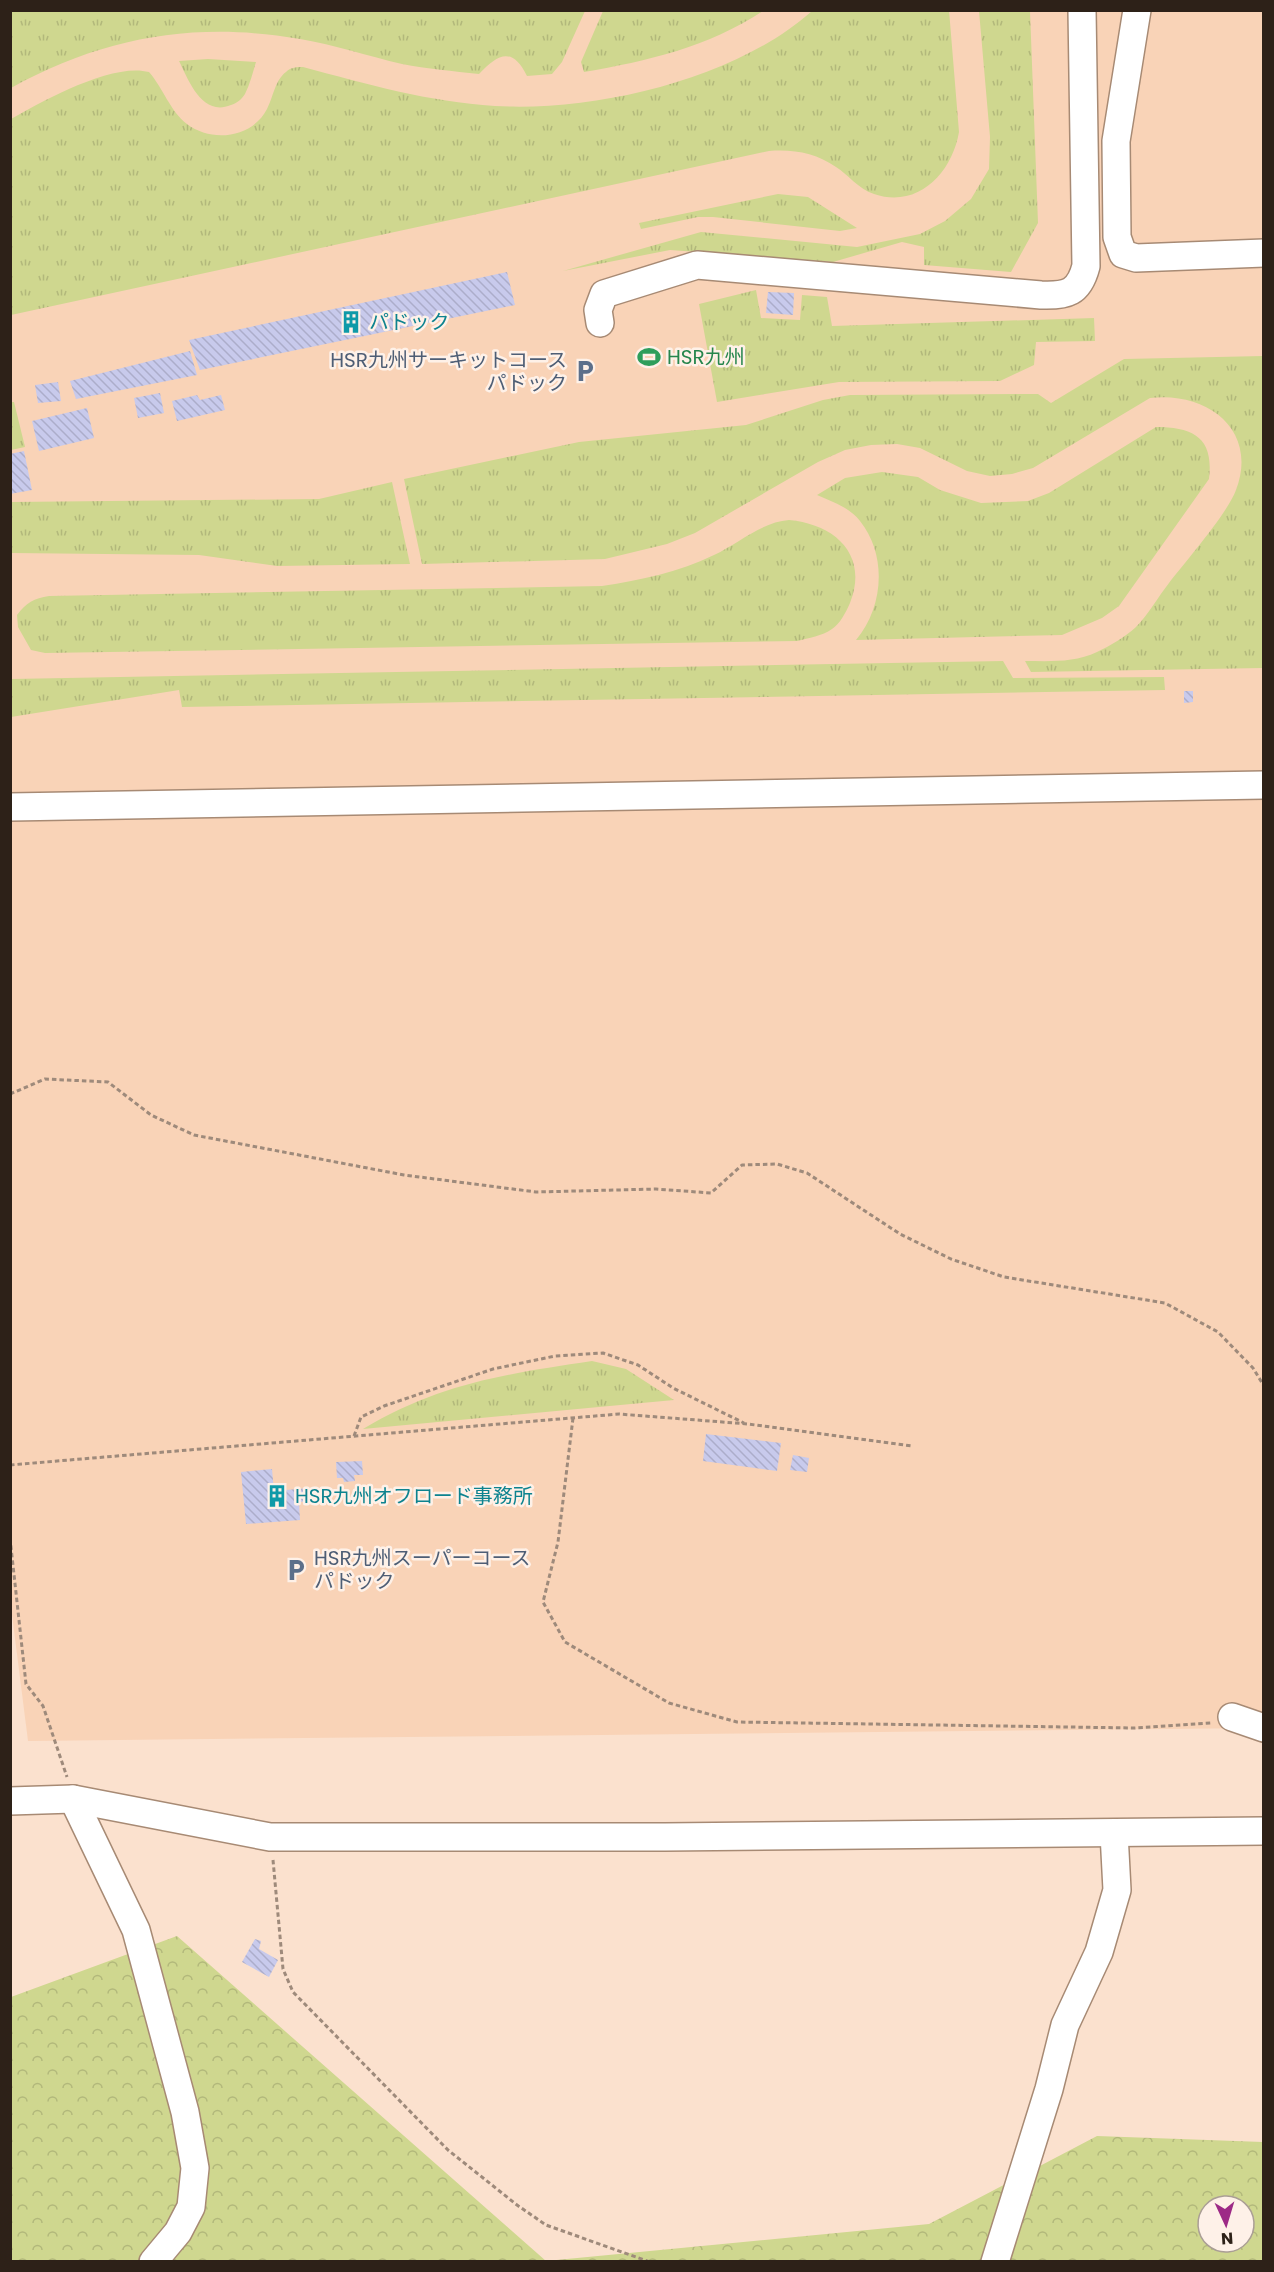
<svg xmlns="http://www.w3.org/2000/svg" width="1274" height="2272" viewBox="0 0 1274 2272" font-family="Poppins,'Noto Sans JP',sans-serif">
<defs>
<pattern id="grass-tufts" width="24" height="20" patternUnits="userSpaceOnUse" patternTransform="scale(1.5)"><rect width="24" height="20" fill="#cfd78f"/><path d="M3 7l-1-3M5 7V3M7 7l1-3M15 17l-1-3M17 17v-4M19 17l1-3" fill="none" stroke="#b2b87b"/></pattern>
<pattern id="forest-crowns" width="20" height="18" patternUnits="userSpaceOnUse" patternTransform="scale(1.5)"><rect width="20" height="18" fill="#cfd78f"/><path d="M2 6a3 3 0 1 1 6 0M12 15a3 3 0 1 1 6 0" fill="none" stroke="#b2b87b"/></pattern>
<pattern id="building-back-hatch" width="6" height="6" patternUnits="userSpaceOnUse" patternTransform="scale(1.5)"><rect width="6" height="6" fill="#c8caec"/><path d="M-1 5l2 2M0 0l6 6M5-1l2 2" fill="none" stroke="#acadca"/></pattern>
</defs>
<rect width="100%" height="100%" fill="#fbe1ce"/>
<path fill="#f9d3b7" d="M10,11h1253v1717l-1235,13 -18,-142z"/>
<g fill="url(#grass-tufts)">
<path d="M11,10h574v1l-23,51 -10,12 -25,2c-15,-30 -29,-22 -48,-2 -26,-3 -52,-5 -77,-10 -34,-8 -67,-19 -102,-25 -105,-18 -196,-2 -289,49z"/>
<path d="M949,10l10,122c-7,41 -41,77 -85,62 -16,-5 -25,-19 -38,-27 -20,-14 -43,-18 -67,-16l-758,164v-196c31,-18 102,-57 138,-47 14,16 21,39 38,52 25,19 65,14 80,-15 6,-11 8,-29 19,-37 5,-5 11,-5 17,-5 64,17 126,35 192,39 101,6 241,-27 317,-95z"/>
<path d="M603,11v-1l160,1c-55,36 -115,50 -179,61l-3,-10z"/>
<path d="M979,11h51l8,212 -27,49 -87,-7v-18l-22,-5 -69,20 -163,-12 -107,21 138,-39 156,15 63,-13 25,-13 26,-22 18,-30 1,-32z"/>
<path d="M208,59l48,3c-3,10 -6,22 -11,32 -3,5 -8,9 -14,11 -29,12 -42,-24 -52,-44z"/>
<path d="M778,194l30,3 49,31 -17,3 -127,-14h-15l-57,12 -2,-6z"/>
<path d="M756,290l5,28 39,2 2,-25 25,2 5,29 262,-8 1,23 -59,1 -2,23 -34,16 -161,1 -122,20 -18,-98z"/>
<path d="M1263,356v312l-232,4 -6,-11c24,0 49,2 72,-9 13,-6 28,-15 39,-25 12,-12 22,-30 33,-44 17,-22 58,-69 67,-93 23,-61 -30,-99 -86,-92l-117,70 -21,6 -22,2 -23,-5 -47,-23 -23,-4 -26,1 -26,5 -27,12 -123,71 -28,11 -62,15 -183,5 -18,-85 175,-37 167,-17 77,-25 27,-5 188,-1 13,9 73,-44z"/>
<path d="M11,402h3l11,45 -14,3z"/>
<path d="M1156,427c38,0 58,11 53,52l-90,127 -17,12 -40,17 -206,5c27,-32 32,-84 4,-119 -11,-14 -27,-19 -43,-26l28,-17 37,-6 36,5 22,13 41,13 47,-2 21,-8z"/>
<path d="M392,482l18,82 -133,2 -78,-11 -188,-2v-51l308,-3z"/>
<path d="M789,520c46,4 80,35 61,83 -4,9 -10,21 -18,26 -10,7 -23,9 -35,12l-752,12 -14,-3 -13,-23 -1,-12c9,-12 17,-17 32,-19l553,-10c39,-6 77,-14 112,-31 25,-12 48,-33 75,-35z"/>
<path d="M1003,661l10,17 151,-1 1,13 -983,17 -3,-17 -168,27v-38z"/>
<path d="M592,1361l34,8 48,31 -311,29c77,-46 143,-55 229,-68z"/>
</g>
<path fill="url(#forest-crowns)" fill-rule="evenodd" d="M177,1936l369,325 383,-37 168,-88 166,6v119l-1252,1v-265zM1208,2206h36v36h-36z"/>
<g fill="url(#building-back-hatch)">
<path d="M507,272l8,33 -315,65 -11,-30z"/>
<path d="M768,292l26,1 -1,22 -27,-2z"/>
<path d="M190,351l7,24 -121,24 -6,-18z"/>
<path d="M58,382l3,19 -23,2 -3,-18z"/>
<path d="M160,393l4,20 -26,5 -4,-20z"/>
<path d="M197,395l3,5 21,-5 4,15 -48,11 -5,-20z"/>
<path d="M87,408l7,30 -55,13 -7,-30z"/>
<path d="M24,451l8,39 -22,4v-40z"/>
<path d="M1184,691h9v11l-9,1z"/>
<path d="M706,1434l75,9 -4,28 -74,-10z"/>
<path d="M793,1455l16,3 -2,14 -17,-2z"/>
<path d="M362,1461l1,14h-9l1,6 -11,1 -1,-4h-6l-1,-16z"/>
<path d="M272,1469l2,22 35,-3 2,13 -12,1 1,18 -54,4 -5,-52z"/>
<path d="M255,1939l6,2 -2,8 19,11 -9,17 -27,-15z"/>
</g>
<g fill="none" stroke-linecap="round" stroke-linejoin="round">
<g stroke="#a78a74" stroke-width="30">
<g id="minor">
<path d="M1137,10l-21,131 1,96 6,17 13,4 128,-5"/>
<path d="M600,323l-2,-13 6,-16 93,-29 344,30c26,1 38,-2 45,-29l-4,-256"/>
<path d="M10,807l1254,-22"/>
<path d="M1232,1717l32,11"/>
<path d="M73,1799l63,131 49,182 10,56 -4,39 -13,25 -25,30"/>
<path d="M10,1801l63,-2 197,38h395l599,-6"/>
<path d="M995,2262l54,-173 16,-64 34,-73 18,-62 -3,-57"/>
</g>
</g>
<g stroke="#9e8a7b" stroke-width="3" stroke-dasharray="4.5 3" stroke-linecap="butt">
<path d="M10,1094l35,-15 63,3 43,33 43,20 210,40 132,17 120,-3 55,4 31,-28 35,-1 30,9 93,61 51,25 53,18 161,26 53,29 35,36 11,18"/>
<path d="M573,1418l-15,124 -15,60 22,40 104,61 68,19 397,6 77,-5"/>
<path d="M354,1436l7,-19 23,-11 109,-37 62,-13 48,-3 35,12 35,23 71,35"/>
<path d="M10,1465l609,-51 129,10 164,22"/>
<path d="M10,1538l16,146 17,22 24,71"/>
<path d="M273,1860l10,109 10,23 155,158 69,55 29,20 104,37"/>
</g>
<use href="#minor" stroke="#fff" stroke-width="27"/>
</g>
<defs>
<g id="building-bare" transform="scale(1.8)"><path d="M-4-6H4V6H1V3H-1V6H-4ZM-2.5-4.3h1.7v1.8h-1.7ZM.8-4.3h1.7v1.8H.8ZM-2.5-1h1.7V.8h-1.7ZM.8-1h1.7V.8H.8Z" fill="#0f9aa8" stroke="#fef1e8" stroke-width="2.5" paint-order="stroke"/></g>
<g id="stadium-bare" transform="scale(1.8)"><path d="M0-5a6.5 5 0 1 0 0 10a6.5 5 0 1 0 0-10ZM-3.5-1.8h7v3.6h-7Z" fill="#2e9e5b" stroke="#fef1e8" stroke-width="2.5" paint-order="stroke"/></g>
<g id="parking-bare" transform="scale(1.8)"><path d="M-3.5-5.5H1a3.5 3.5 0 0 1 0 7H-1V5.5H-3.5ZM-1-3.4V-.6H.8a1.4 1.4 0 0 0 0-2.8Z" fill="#5c6f8a" stroke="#fef1e8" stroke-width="2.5" paint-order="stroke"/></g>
</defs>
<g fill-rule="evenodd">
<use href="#building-bare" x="351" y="322"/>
<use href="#stadium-bare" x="649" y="357"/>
<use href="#parking-bare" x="585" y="371"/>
<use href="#building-bare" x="277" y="1496"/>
<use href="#parking-bare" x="296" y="1570"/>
</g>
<g text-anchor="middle" stroke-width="5" stroke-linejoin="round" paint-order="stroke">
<g font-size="20" fill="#0d838f" stroke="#fef1e8" text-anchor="start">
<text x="369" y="329">パドック</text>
<text x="295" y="1503">HSR九州オフロード事務所</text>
</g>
<g font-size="20" fill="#27864d" stroke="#fef1e8" text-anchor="start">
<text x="667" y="364">HSR九州</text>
</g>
<g font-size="20" fill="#4e5e75" stroke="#fef1e8" text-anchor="end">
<text x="567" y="367">HSR九州サーキットコース<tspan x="567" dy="23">パドック</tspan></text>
<text x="314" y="1565" text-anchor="start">HSR九州スーパーコース<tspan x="314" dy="23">パドック</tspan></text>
</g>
</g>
<rect width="1274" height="2272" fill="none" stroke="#2d2118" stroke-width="24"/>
<g transform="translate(1226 2224) rotate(176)"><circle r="28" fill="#fef1e8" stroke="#aa9e95" stroke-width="1.5"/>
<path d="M0-4.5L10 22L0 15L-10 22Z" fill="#9d2a86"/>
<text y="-9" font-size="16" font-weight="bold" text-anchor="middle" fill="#2d2118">N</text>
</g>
</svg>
